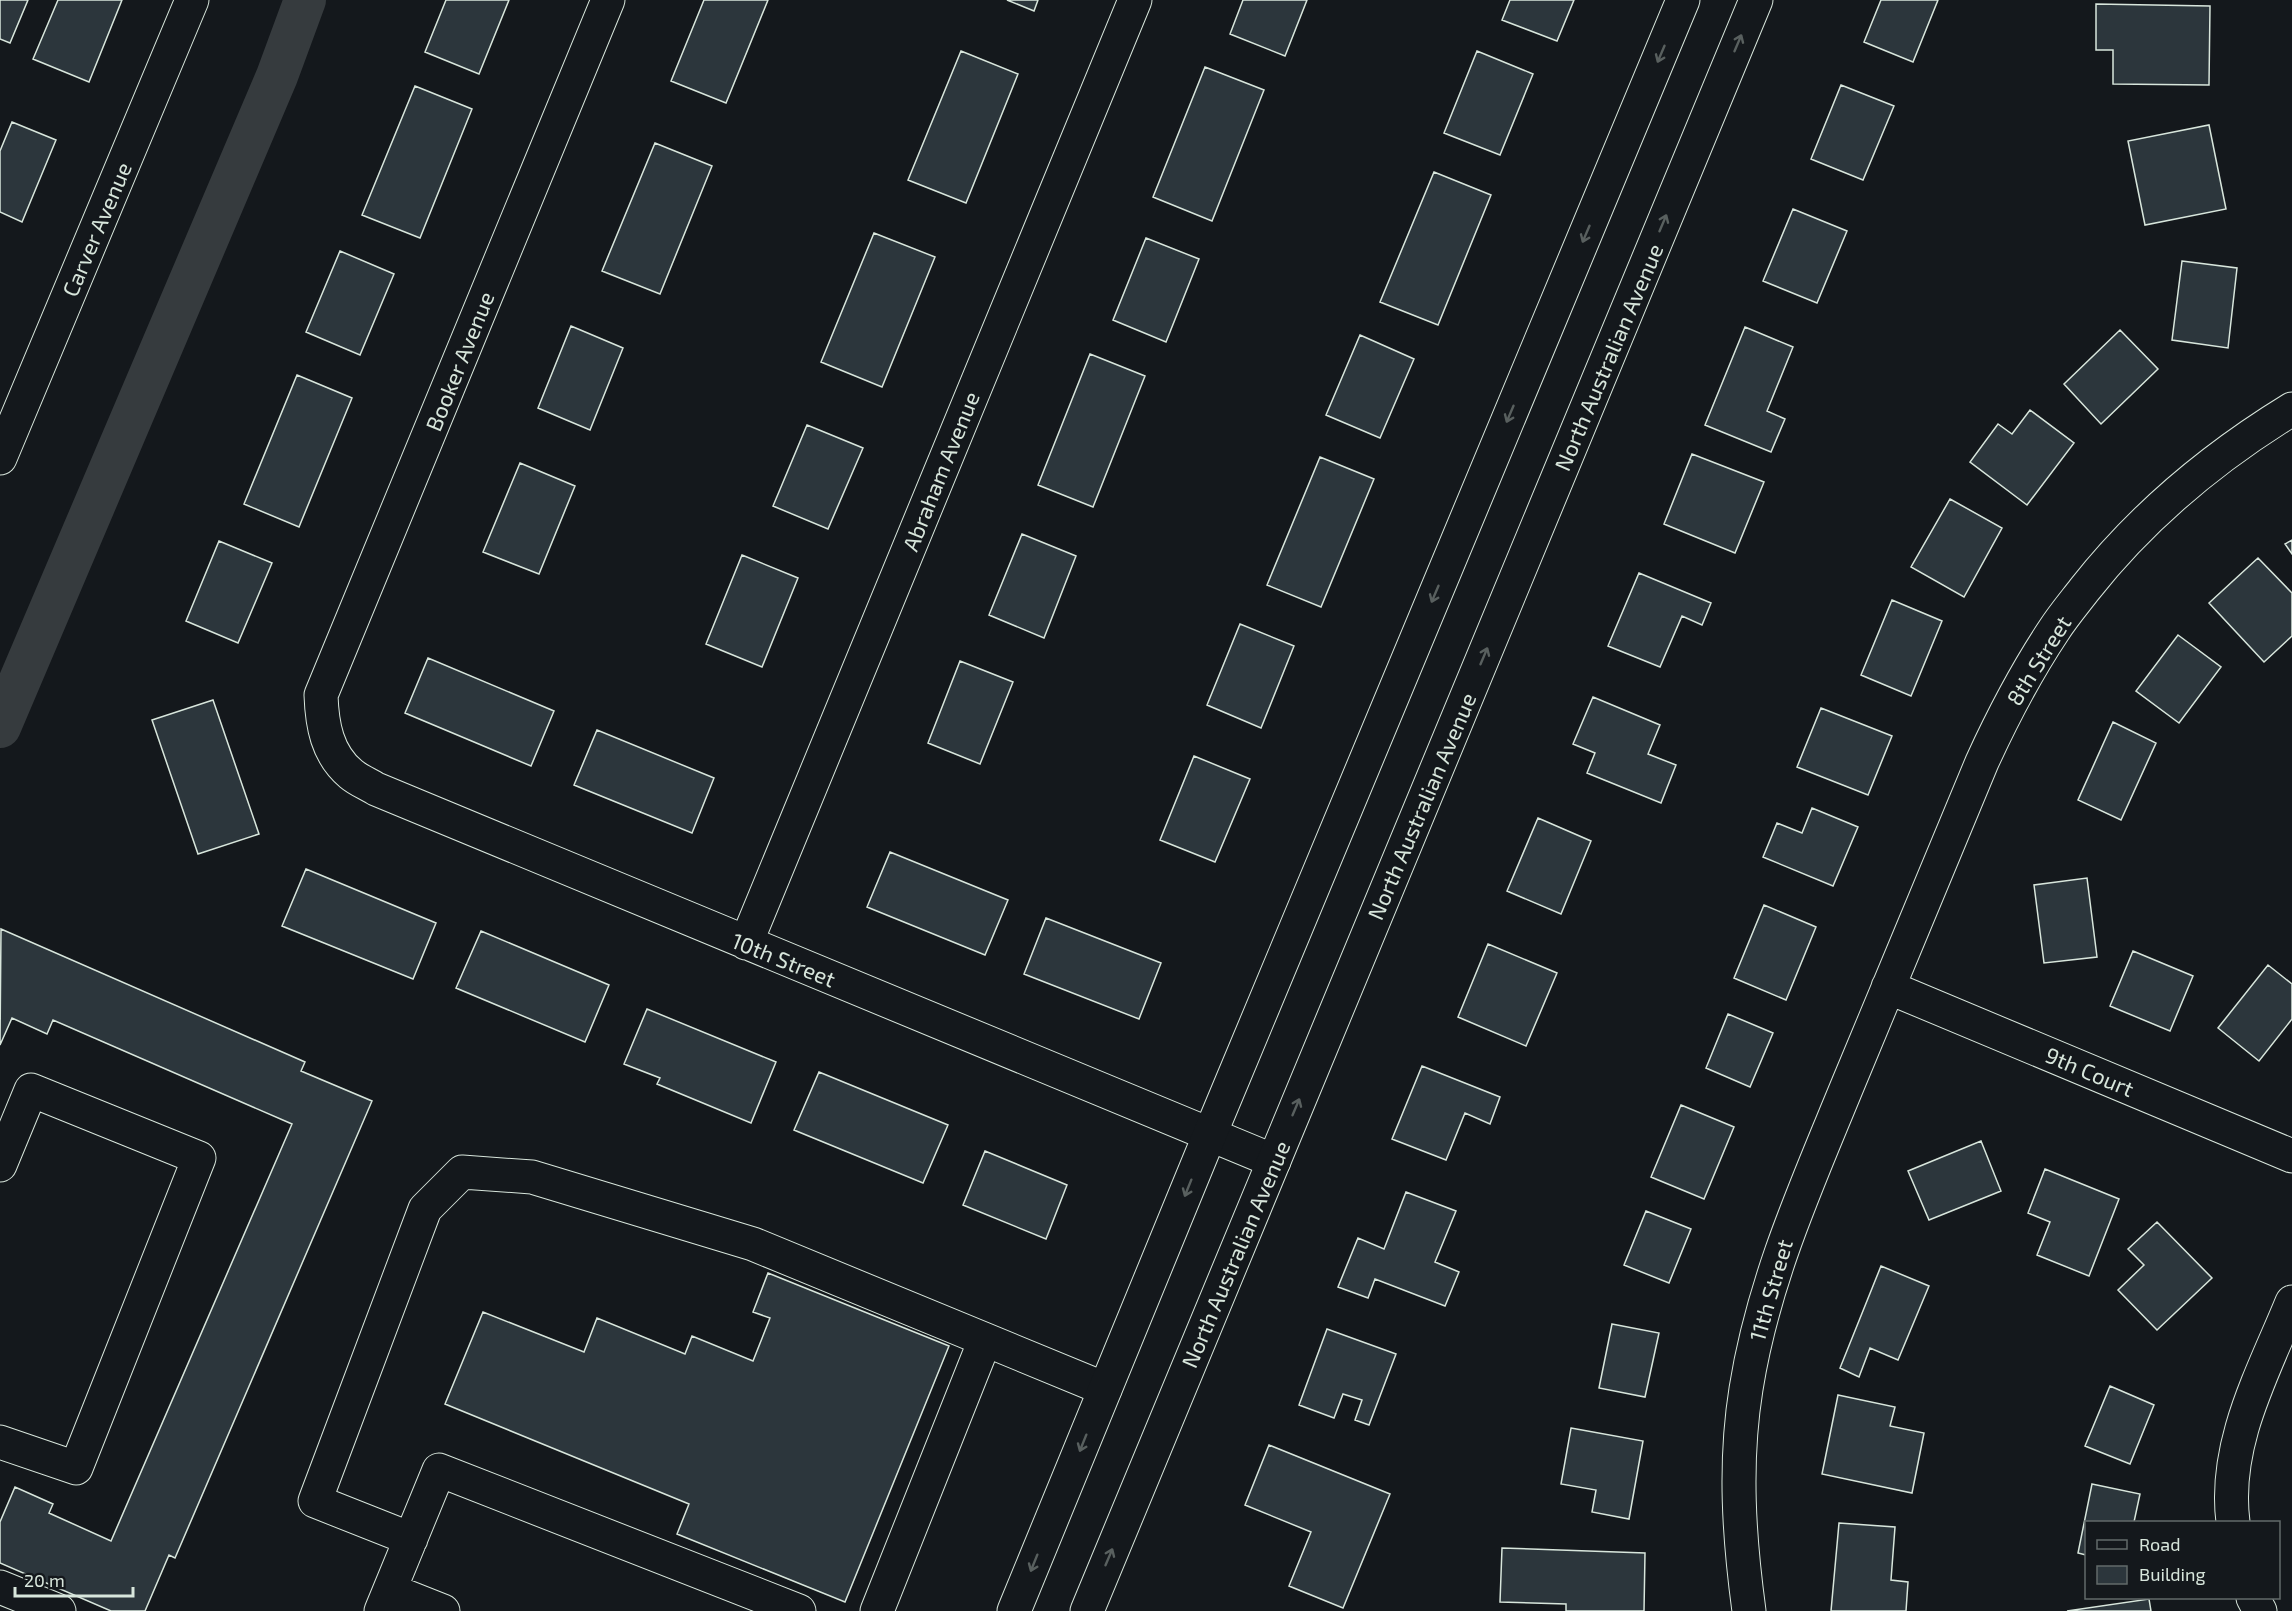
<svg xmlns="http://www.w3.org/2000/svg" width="2292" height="1611" font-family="'Exo 2',sans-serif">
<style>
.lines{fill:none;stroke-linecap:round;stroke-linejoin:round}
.canal{stroke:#363b3e;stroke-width:42}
.building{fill:#2c363c;stroke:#d8e6dc;stroke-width:1.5}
.minor-casing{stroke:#d8e6dc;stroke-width:35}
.major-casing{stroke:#d8e6dc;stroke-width:35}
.minor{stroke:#14181c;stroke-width:33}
.major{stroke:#14181c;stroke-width:33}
.oneway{stroke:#59605f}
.labels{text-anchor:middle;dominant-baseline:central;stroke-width:4.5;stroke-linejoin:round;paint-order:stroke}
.street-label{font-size:22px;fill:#d8e6dc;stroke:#14181c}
</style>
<rect width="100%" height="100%" fill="#14181c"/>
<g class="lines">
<path class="canal" d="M0,727L277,76L305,0"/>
</g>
<path class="building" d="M0,0H28L10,43L0,39Z
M58,0H122L89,82L33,59Z
M446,0H509L479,74L425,52Z
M704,0H768L726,103L671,81Z
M1007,0H1038L1034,11Z
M1243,0H1307L1285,56L1230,34Z
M1510,0H1574L1557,41L1502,20Z
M1881,0H1938L1913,62L1864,42Z
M2096,4L2210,6L2209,85L2113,84V50H2096Z
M961,51L1018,74L966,203L908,180Z
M1477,51L1533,74L1500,155L1444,133Z
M1205,67L1264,90L1212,221L1153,197Z
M1841,85L1894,106L1863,180L1811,159Z
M415,86L472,109L420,238L362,215Z
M12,122L56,140L22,222L0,212V151Z
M2209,125L2226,209L2145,225L2128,141Z
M655,143L712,166L660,294L602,271Z
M1434,172L1491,195L1438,325L1380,302Z
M1793,209L1847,231L1817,303L1763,281Z
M874,233L935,257L882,387L821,362Z
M1146,238L1199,259L1166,342L1113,320Z
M340,251L394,274L360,355L306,332Z
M2182,261L2237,268L2228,348L2172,340Z
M571,326L623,348L590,430L538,408Z
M1745,327L1793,347L1767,411L1785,419L1771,452L1705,425Z
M2120,330L2158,369L2101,424L2064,384Z
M1360,335L1414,359L1380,438L1326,415Z
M1090,354L1145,376L1093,507L1038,485Z
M297,375L352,398L299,527L244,504Z
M2030,410L2074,443L2027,505L1970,462L1998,424L2012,434Z
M807,425L863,448L828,529L773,506Z
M1692,454L1764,482L1735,553L1664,524Z
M1320,457L1374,479L1321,607L1267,585Z
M520,463L575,486L539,574L483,552Z
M1950,499L2002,528L1964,597L1911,567Z
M1022,534L1076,556L1044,638L989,615Z
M2292,540V554L2285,544Z
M219,541L272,563L238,643L186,621Z
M742,555L798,578L762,667L706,644Z
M2258,558L2292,593V636L2264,662L2209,603Z
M1639,573L1711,603L1702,625L1682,616L1660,667L1608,646Z
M1892,600L1942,621L1911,696L1861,675Z
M1240,624L1294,646L1261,728L1207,705Z
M2178,635L2221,667L2179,723L2136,691Z
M428,658L554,711L531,766L405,713Z
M960,661L1013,682L980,764L928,743Z
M1593,697L1660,725L1648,754L1676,765L1661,803L1587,773L1595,753L1573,744Z
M213,700L259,834L198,854L152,720Z
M1821,708L1892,736L1868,795L1797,767Z
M2113,722L2156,743L2121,820L2078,800Z
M597,730L714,778L692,833L574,785Z
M1194,756L1250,779L1215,862L1160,840Z
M1812,808L1858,827L1833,886L1763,857L1777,823L1802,833Z
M1538,818L1591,841L1561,914L1507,891Z
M890,852L1008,900L985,955L867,907Z
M306,869L436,923L413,979L282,926Z
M2087,878L2097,957L2044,963L2034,885Z
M1764,905L1816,927L1786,1000L1734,978Z
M1046,918L1161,963L1139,1019L1024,974Z
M1,929L305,1062L301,1071L372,1101L175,1558L169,1555L145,1611H111L0,1563V1522L15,1487L53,1504L49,1513L111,1541L292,1124L53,1020L47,1034L12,1018L0,1045Z
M481,931L609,985L585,1042L456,988Z
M1488,944L1557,973L1526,1046L1458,1017Z
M2133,951L2193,976L2170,1031L2110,1006Z
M2268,965L2292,984V1019L2259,1061L2218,1028Z
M647,1009L776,1062L751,1123L657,1084L660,1078L624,1064Z
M1728,1014L1773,1033L1750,1087L1706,1068Z
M1422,1066L1500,1097L1490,1124L1465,1113L1446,1160L1392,1139Z
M819,1072L948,1125L923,1183L794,1130Z
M1681,1105L1734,1127L1704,1199L1651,1177Z
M1981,1141L2001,1191L1929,1220L1908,1171Z
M985,1151L1067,1185L1046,1239L963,1205Z
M2045,1169L2119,1199L2089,1276L2037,1255L2050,1222L2028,1213Z
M1406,1192L1456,1211L1435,1262L1459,1272L1445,1306L1375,1279L1368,1298L1338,1287L1358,1238L1384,1249Z
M1646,1211L1691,1229L1669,1283L1624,1265Z
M2157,1222L2212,1278L2157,1330L2118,1290L2144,1265L2128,1249Z
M1881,1266L1929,1286L1898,1360L1870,1348L1859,1377L1840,1368Z
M768,1273L949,1346L845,1602L677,1534L689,1504L445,1404L483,1312L584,1352L597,1318L685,1354L692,1336L753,1361L770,1318L753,1312Z
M1612,1324L1659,1333L1645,1397L1599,1388Z
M1327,1329L1396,1354L1369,1425L1355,1420L1362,1400L1343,1394L1334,1418L1299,1405Z
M2110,1386L2154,1405L2130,1464L2085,1446Z
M1838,1395L1895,1407L1890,1426L1924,1433L1912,1493L1822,1474Z
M1571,1428L1643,1441L1629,1519L1592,1512L1596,1490L1561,1484Z
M1269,1445L1390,1494L1343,1608L1289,1586L1311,1532L1245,1505Z
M2092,1484L2140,1494L2134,1522H2086V1555L2078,1553Z
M1839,1523L1895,1527L1891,1580L1908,1582L1906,1611H1831Z
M1502,1548L1645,1553L1644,1611H1566V1604L1500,1602Z
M2149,1599L2151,1611H2067Z"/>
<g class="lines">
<g class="minor-casing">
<path id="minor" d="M608,0L321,695C322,725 327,754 351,774C358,780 368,784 376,789L1274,1161
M0,458L192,0
M746,943L1135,0
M1888,987L2292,1156
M0,1165L31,1090L199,1158L76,1468L0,1442
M2233,1522C2223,1444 2263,1373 2292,1302
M411,1539L315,1501L425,1209L462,1172L532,1177L753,1244L1105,1389
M0,1587L59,1611
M390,1590L443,1611
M2253,1598L2260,1611
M381,1611L439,1470L799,1611
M877,1611L985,1340
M1749,1611C1739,1537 1734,1464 1746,1389C1763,1282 1805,1189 1846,1089C1891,980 1937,871 1982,762C2003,716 2026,672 2054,630C2063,616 2074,603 2084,590C2142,516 2212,458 2292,409"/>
</g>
<g class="major-casing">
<path id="major" d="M1014,1611L1210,1134L1683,0
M1087,1611L1756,0"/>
</g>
<use href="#minor" class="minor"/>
<use href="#major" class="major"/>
</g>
<defs><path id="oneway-shaft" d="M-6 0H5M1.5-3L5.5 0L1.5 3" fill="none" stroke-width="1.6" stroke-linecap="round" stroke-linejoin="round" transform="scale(1.5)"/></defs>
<g class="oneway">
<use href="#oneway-shaft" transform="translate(1738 43) rotate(-67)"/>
<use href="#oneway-shaft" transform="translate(1661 54) rotate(113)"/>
<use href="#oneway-shaft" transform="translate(1663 223) rotate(-67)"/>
<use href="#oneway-shaft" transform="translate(1586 234) rotate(113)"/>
<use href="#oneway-shaft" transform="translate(1510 414) rotate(113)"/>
<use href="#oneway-shaft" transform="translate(1435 594) rotate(113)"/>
<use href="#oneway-shaft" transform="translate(1484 656) rotate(-67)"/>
<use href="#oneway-shaft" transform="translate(1296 1107) rotate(-67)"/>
<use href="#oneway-shaft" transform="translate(1188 1188) rotate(112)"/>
<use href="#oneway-shaft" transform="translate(1083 1443) rotate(112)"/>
<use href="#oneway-shaft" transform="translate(1109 1557) rotate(-67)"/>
<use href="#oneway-shaft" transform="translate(1034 1563) rotate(112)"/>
</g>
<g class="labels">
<g class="street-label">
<text transform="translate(96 229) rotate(-67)">Carver Avenue</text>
<text transform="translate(1608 357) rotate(-67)">North Australian Avenue</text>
<text transform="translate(459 361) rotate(-68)">Booker Avenue</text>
<text transform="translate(940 471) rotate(-68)">Abraham Avenue</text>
<text transform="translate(2038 660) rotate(-58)">8th Street</text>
<text transform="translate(1421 806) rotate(-67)">North Australian Avenue</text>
<text transform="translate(784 959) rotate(22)">10th Street</text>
<text transform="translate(2090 1071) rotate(23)">9th Court</text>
<text transform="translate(1235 1254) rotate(-67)">North Australian Avenue</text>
<text transform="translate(1770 1290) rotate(-74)">11th Street</text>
</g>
</g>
<rect x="2085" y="1521" width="195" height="78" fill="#14181c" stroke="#626a69" stroke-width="1.5"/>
<rect x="2097" y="1540" width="30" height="9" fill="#14181c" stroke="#626a69" stroke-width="1.5"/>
<text x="2139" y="1551" font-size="18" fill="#d8e6dc">Road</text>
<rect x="2097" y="1566" width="30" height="18" fill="#2c363c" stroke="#626a69" stroke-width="1.5"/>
<text x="2139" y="1581" font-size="18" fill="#d8e6dc">Building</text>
<path d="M15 1587v9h118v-9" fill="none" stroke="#d8e6dc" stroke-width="3"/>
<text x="24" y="1587" font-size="18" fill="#d8e6dc" stroke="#14181c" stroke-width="4.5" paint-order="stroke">20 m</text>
</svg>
